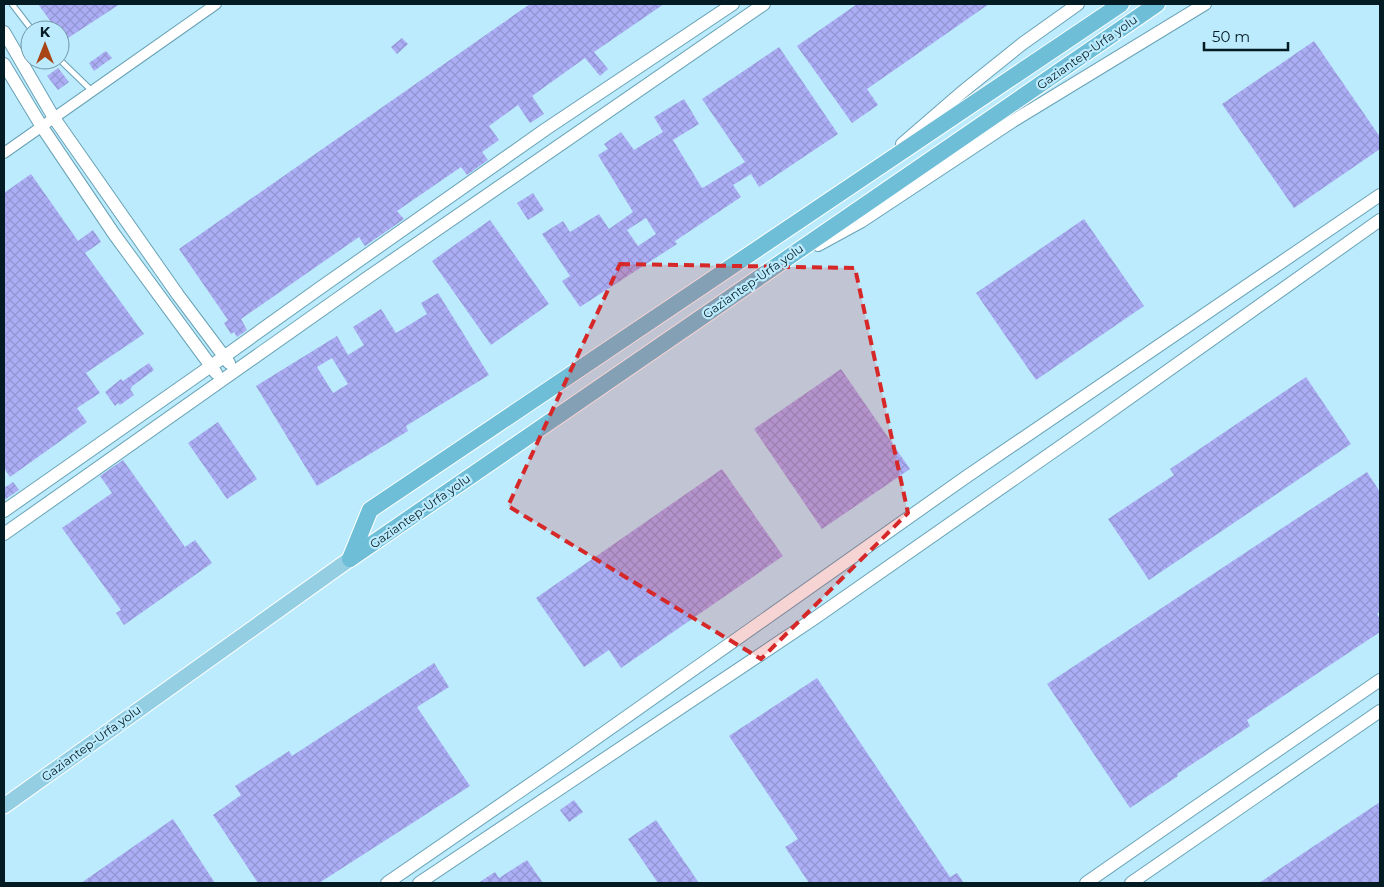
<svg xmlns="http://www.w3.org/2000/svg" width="1384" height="887" font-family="Montserrat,sans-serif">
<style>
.building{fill:url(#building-cross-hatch);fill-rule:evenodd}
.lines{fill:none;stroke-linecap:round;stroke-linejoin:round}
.service-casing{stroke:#68a2b6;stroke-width:7}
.minor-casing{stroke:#68a2b6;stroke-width:12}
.tertiary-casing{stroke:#68a2b6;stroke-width:14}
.primary-casing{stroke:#fff;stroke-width:17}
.trunk-casing{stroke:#fff;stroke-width:18}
.service{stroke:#fff;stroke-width:5}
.minor{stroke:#fff;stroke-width:10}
.tertiary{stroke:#fff;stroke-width:12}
.primary{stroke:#93cee2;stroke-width:15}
.trunk{stroke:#6fbed8;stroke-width:16}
.marked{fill:#d62828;fill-opacity:0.2;stroke:#d62828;stroke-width:4;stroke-dasharray:10 6;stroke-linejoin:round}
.labels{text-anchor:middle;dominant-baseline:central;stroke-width:4.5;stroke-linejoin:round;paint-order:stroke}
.street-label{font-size:12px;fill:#031b23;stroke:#bcebfd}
</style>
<defs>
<pattern id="building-cross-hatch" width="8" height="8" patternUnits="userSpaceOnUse" patternTransform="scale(1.25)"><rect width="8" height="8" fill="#abaef5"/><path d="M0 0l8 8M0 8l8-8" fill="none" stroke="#9295d2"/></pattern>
</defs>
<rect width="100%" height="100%" fill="#bcebfd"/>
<path class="building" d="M38,4H120L65,40L60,34V30H57Z
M530,4H664L594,52L608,69L600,76L585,58L532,96L544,114L530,123L518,105L489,126L499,140L482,152L488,160L467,175L461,167L397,211L404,219L365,246L359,237L241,319L247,330L237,337L234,332L231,334L224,323L228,320L179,249Z
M857,4H989L867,89L878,105L852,123L797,46Z
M402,38L408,44L397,54L391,47Z
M1314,41L1380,137V149L1294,208L1222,104Z
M779,47L838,134L759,187L751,174L733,185L741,197L675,241L677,244L580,307L562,281L570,276L542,234L563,221L570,232L599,214L609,229L633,212L598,155L608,149L604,144L621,132L634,150L663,132L654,117L684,99L699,124L673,140L702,188L706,186L745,162L702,99ZM646,218L656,234L638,246L627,230Z
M106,51L112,58L94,71L89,63Z
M58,68L69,82L58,90L47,76Z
M31,174L78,241L93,230L101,242L85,253L144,334L86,373L100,393L77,408L87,422L10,477L4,468V193Z
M533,193L544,210L528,220L517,203Z
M1084,219L1144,306L1036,380L976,293Z
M490,220L549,304L491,345L432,261Z
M438,293L489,375L406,426L408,431L317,486L256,386L337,336L348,355L364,345L353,327L381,309L396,333L427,314L421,303ZM332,358L348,384L333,393L317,367Z
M149,363L154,370L131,387L132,388L130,389L134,395L120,405L118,403L115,406L105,392L121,379L123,381Z
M841,369L910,469L822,529L754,429Z
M1306,377L1351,444L1149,580L1108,519L1174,475L1170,469Z
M218,422L257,479L227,499L188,443Z
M123,460L185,547L195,540L212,563L124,625L116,613L121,610L62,528L112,493L100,476Z
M722,469L783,556L621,668L609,650L584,667L536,598Z
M1367,472L1380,492V611L1377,614L1380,619V632L1247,720L1250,726L1177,774L1178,776L1130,808L1047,684Z
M13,482L19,490L4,500V488Z
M434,663L449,687L417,707L470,786L319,883H258L213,815L241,795L235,786L289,751L292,756Z
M817,678L950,877L957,873L964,883H809L785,847L798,839L729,736Z
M574,800L583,812L569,822L560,810Z
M1380,802V883H1259L1311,848Z
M173,819L215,883H81Z
M656,820L699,883H658L628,839Z
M527,860L543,883H478L495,872L499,878Z"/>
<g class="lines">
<g class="service-casing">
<path id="service" d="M12,4L32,30
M60,60L92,91"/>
</g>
<g class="minor-casing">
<path id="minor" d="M4,153L216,4"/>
</g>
<g class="tertiary-casing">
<path id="tertiary" d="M4,32L54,118L178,295L229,363
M4,64L42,127L114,234L216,373
M902,144L961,93L1022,44L1078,4
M818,245L862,221L1013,121L1205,4
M4,511L211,366L320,288L546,129L733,4
M4,534L367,278L764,4
M387,883L564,761L966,477L1380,195
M419,883L815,618L1097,421L1380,220
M1086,883L1191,810L1380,680
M1131,883L1380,711"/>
</g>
<g class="primary-casing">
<path id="primary" d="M4,806L350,559"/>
</g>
<g class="trunk-casing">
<path id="trunk" d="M350,559L1157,4
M350,559L370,510L1121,4"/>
</g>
<use href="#service" class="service"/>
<use href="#minor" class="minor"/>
<use href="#tertiary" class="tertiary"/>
<use href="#primary" class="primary"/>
<use href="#trunk" class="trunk"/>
</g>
<path class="marked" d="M620,264L855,268L908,513L761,659L508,506Z"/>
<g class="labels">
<g class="street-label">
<text transform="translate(1087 52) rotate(-35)">Gaziantep-Urfa yolu</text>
<text transform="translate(753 281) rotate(-35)">Gaziantep-Urfa yolu</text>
<text transform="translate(420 511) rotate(-35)">Gaziantep-Urfa yolu</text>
<text transform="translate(91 743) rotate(-36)">Gaziantep-Urfa yolu</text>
</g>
</g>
<rect width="1384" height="887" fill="none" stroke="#031b23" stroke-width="10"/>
<g transform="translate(45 45)"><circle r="24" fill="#bcebfd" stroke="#7298a6"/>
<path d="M0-4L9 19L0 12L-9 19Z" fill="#a94515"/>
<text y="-8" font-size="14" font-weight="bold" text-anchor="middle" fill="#031b23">K</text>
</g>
<path d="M1204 42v8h84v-8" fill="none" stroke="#031b23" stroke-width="2.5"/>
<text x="1212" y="42" font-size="15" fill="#031b23" stroke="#bcebfd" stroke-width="4" paint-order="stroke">50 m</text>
</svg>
